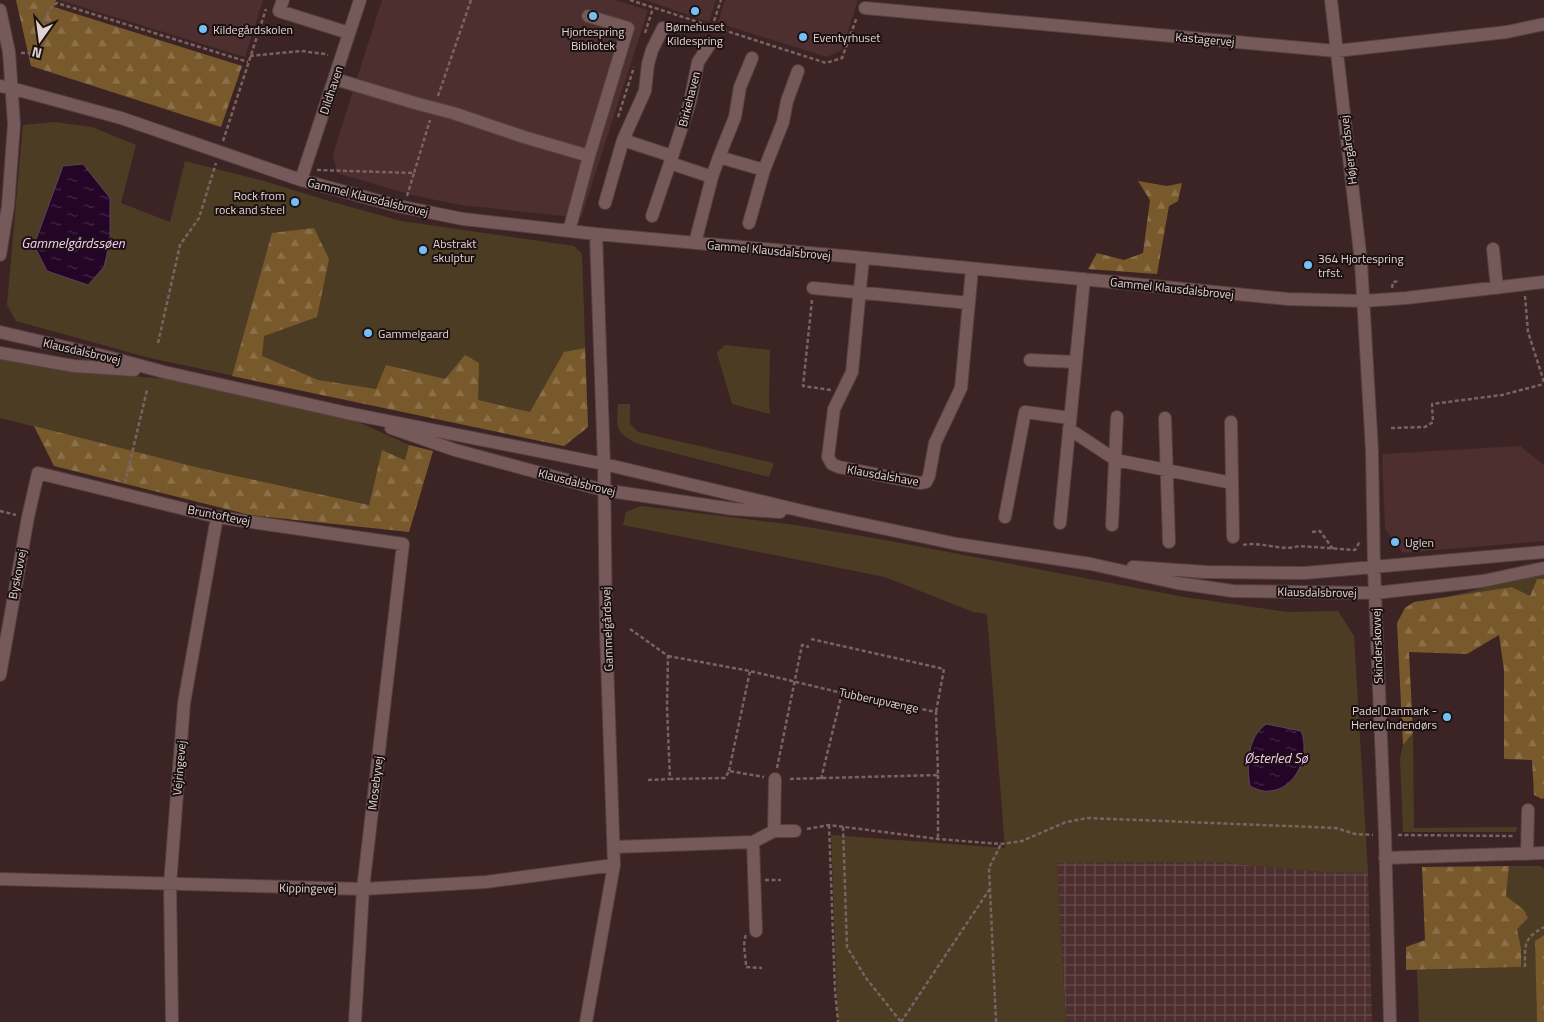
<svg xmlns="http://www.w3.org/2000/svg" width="1544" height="1022" font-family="'Titillium Web',sans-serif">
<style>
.built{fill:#4d2f2f}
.industrial{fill:url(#industrial-grid)}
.green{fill:#4d3c24}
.forest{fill:url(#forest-firs)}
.water{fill:url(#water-ripples);stroke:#5d425a}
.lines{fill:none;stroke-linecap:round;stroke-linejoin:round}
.minor-casing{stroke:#554040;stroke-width:14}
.path{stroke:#796363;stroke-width:2.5;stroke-dasharray:4 2.5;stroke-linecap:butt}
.minor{stroke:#765a59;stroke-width:12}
.poi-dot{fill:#74c0f6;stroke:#1c1111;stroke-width:2}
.labels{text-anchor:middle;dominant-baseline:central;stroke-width:4;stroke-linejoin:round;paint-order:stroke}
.poi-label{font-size:12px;fill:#e3d2d2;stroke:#1c1111;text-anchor:start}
.street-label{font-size:12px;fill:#e3d2d2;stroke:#1c1111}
.water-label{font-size:14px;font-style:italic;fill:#f6c8f9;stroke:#1c1111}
</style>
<defs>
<pattern id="industrial-grid" width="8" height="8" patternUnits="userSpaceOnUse" patternTransform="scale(1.25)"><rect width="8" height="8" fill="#4d2f2f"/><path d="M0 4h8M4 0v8" fill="none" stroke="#664c4c"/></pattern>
<pattern id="forest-firs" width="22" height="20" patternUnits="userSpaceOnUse" patternTransform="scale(1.25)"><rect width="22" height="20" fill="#78592c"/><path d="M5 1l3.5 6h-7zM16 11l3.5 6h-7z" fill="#8b704a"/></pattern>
<pattern id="water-ripples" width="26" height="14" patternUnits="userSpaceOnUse" patternTransform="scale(1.25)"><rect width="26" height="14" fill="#240527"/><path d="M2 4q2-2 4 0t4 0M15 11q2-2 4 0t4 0" fill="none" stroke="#442945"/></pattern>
</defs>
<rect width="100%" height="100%" fill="#3d2424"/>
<path class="built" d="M59,0H263L245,57Z
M382,0H615L648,10L581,218L460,205L412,195L337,173L333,154Z
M645,0H716L709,22Z
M725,0H858L842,50L827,57L718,23Z
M1520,446L1544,465V541L1403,553L1385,529L1382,454Z"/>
<path class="industrial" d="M1217,862L1320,872L1368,873L1372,1022H1066L1057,863Z"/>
<path class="green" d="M54,122L92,127L136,145L121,203L170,222L185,161L264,181L329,201L401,221L574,246L582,254L588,427L564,446L150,358L16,321L7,305L23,125Z
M725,345L770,350L769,399L770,414L732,404L717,353Z
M0,359L71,371L168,379L354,420L409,445L406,460L382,450L369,505L200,468L0,418Z
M618,404H630V424L638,432L774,463L769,477L638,444C614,432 617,428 618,404Z
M641,506L795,525L885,540L1184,597L1288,612L1338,611L1354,636L1368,873L1320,872L1217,862L1057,863L1066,1022H838L831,835L1005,848L987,614L973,612L885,577L623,525L626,512Z
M1544,573V579H1537L1530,596L1512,587L1447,597Z
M1413,733L1414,828L1517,827L1516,832H1403L1400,759L1403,745Z
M1509,866H1541L1544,869V935L1535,941L1537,1022H1419L1417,970L1520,967L1521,948L1517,929L1524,910L1506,896Z"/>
<path class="forest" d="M16,0H56L54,7L242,66L221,127L31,66Z
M1138,181L1167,186L1182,183L1178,201L1169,206L1157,274L1088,269L1097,253L1124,260L1143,253L1150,200Z
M314,228L329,259L317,317L264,336L262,356L318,380L376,389L386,365L445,379L465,355L479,363L478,400L530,412L564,352L585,348L588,427L564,446L232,376L272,233Z
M34,426L200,468L369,505L382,450L405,460L409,445L433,451L409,532L250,515L54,466Z
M1537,579H1544V798L1542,799L1534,795L1532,760L1504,759V670L1499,635L1467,654L1409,652L1413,733L1403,745L1397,623L1405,608L1414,602L1512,587L1530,596Z
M1509,866L1506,896L1524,910L1528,918L1517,929L1521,948V967L1406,970V947L1425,940L1422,867Z
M1544,935V1022H1537L1535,941Z"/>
<path class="water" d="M83,164L110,198V241L104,267L88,285L47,271L34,245L63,166Z
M1266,724L1301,731C1311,754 1296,790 1269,791C1263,792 1256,789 1250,786C1247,769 1247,749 1257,733C1259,730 1263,727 1266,724Z"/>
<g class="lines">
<g class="minor-casing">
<path id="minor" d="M283,0L279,11L349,33
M1331,0L1361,262L1372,451L1374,568L1385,835L1390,1022
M865,8L1336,51L1507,32L1544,24
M0,10L9,52L14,124L8,206L0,255
M588,16L628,28L589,156
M663,28L652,50L648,64L645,91L623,140L672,156
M710,44L698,62L690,102L670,163L712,177
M335,79L415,103L453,113L524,137L589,156L569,231
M0,86L11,88L121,118L301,180L398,206L463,219L596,234L855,257L1288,299L1364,301L1406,298L1544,282
M719,157L764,170L783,122L787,101L798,71
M301,180L360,0
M605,203L623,140
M652,216L670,163
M749,223L764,170
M695,243L712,177L719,157L735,117L740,87L752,58
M1493,249L1497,288
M863,258L852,372L834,409L828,457L832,464L839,467L920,483L926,482L929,476L935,443L961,388L972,269
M813,288L969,303
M0,332L108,357L164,372L347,413L604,464L815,514L957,544L1091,564L1177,583L1233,591L1375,593L1483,581L1544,568
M0,353L74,366L134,370
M1030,360L1076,362
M1165,418L1169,542
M1231,422L1233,537
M391,428L455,450L603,490L733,509L780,512
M1069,429L1116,460L1232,483
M1005,517L1025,412L1070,418
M1060,523L1084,279
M1112,525L1117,417
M1133,567L1207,572L1305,573L1544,552
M0,675L28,517L38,473L217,517L403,544L363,889L355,1022
M774,831L775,779
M753,842L756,931
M614,847L753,842L774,831H795
M1527,854L1528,810
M1385,858L1544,853
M0,879L363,889L486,882L614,865
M172,1022L170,885L184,703L217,517
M586,1022L614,865L606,631L604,464L596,234"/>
</g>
<path class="path" d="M630,0L826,63L842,58L857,17
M712,27L721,0
M645,33L653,8
M21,53H31C33,51 35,49 37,47C45,34 42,11 57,3L248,62
M250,56L301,51L325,54L328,55
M438,96L471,0
M618,117L634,67
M223,141L266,9
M317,170L414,173L430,120
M407,196L414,173
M1392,288L1393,282L1400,281
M1525,296L1528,332L1544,382
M812,300L803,386L831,390
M158,343L180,245L199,218L216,163
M1391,428L1425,427L1433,422L1432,404L1502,395L1544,384
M125,483L147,390
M0,511L16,515
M1312,532L1320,531L1333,549
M1243,545C1262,541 1281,552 1299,546L1355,550L1359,543H1362
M630,629L668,656L667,707L670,779L725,778L729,771L764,777
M811,639L944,669L936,712
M668,656L750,671L842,693L936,712L938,775L788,779
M777,768L802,645L809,647
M729,771L750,671
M938,775V838
M821,779L842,693
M648,780L670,779
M829,825L835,990L838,1022
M843,827L847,947L866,978L901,1022
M807,829L829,825L938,839L1001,844L1022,841L1066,822L1088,818L1336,828L1355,834L1373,835
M1398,835L1515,836
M765,880H781
M746,935C742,943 746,957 746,967L762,968
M1525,967C1525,944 1523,939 1544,927
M901,1022L989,890
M996,1022L989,868L1001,844"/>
<use href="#minor" class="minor"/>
</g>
<g class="poi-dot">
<circle cx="695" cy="11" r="5"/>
<circle cx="593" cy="16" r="5"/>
<circle cx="203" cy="29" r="5"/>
<circle cx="803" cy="37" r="5"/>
<circle cx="295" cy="202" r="5"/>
<circle cx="423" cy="250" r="5"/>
<circle cx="1308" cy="265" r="5"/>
<circle cx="368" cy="333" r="5"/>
<circle cx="1395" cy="542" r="5"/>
<circle cx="1447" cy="717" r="5"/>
</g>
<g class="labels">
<g class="poi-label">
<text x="695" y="26" text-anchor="middle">Børnehuset<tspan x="695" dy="14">Kildespring</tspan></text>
<text x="213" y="29">Kildegårdskolen</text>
<text x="593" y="31" text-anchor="middle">Hjortespring<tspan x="593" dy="14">Bibliotek</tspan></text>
<text x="813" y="37">Eventyrhuset</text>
<text x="285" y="195" text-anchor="end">Rock from<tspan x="285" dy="14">rock and steel</tspan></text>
<text x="433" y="243">Abstrakt<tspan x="433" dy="14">skulptur</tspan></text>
<text x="1318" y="258">364 Hjortespring<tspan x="1318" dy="14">trfst.</tspan></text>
<text x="378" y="333">Gammelgaard</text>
<text x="1405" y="542">Uglen</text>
<text x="1437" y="710" text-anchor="end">Padel Danmark -<tspan x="1437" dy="14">Herlev Indendørs</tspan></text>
</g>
<g class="street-label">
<text transform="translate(1205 39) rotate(5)">Kastagervej</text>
<text transform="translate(331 90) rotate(-72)">Dildhaven</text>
<text transform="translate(689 99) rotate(-76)">Birkehaven</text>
<text transform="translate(1348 150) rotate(-97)">Højergårdsvej</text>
<text transform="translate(368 197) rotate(14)">Gammel Klausdalsbrovej</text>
<text transform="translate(769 250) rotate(5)">Gammel Klausdalsbrovej</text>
<text transform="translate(1172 288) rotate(6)">Gammel Klausdalsbrovej</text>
<text transform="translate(82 351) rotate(13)">Klausdalsbrovej</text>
<text transform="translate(883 475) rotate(10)">Klausdalshave</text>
<text transform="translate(577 482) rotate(14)">Klausdalsbrovej</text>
<text transform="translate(219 515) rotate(11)">Bruntoftevej</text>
<text transform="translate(17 574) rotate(-79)">Byskovvej</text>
<text transform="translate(1317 592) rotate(1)">Klausdalsbrovej</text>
<text transform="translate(607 629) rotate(-92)">Gammelgårdsvej</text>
<text transform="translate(1377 646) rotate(-92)">Skinderskovvej</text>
<text transform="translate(879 700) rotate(12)">Tubberupvænge</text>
<text transform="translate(179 768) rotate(-85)">Vejringevej</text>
<text transform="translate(375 783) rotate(-83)">Mosebyvej</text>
<text transform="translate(308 888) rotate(1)">Kippingevej</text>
</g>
<g class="water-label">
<text x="73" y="242">Gammelgårdssøen</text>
<text x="1276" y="757">Østerled Sø</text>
</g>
</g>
<g transform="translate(40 40) rotate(194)" stroke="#1c1111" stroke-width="4" paint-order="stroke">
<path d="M0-4L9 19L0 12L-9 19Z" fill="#e3d2d2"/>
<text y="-8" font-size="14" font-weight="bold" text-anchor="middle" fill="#e3d2d2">N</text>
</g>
</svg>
